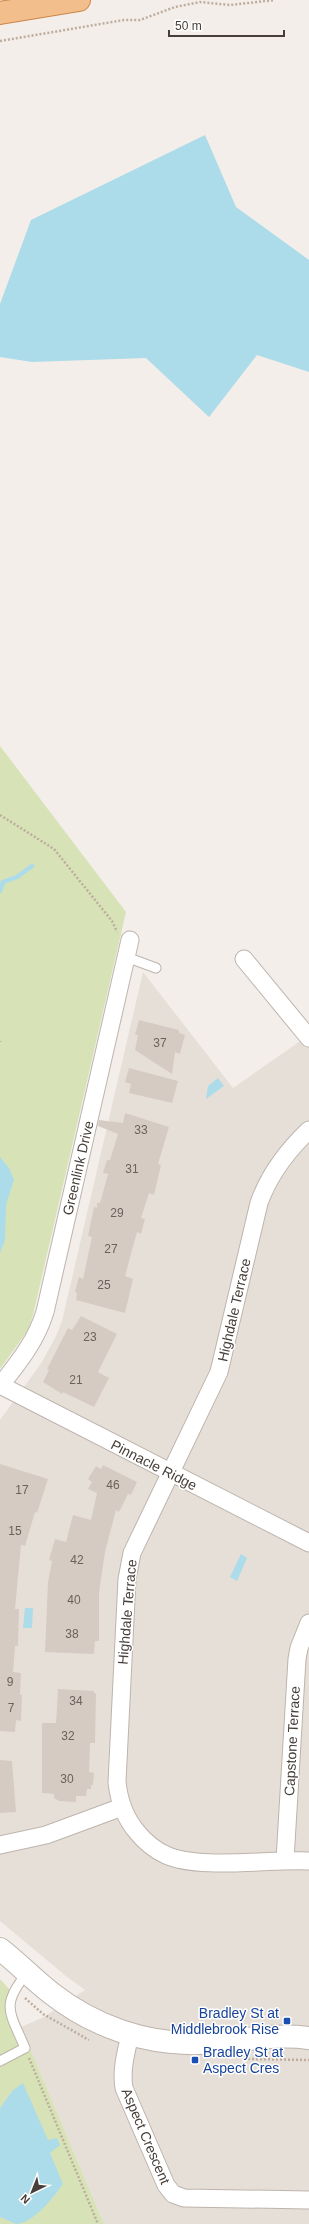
<svg xmlns="http://www.w3.org/2000/svg" width="309" height="2224" font-family="Arial,sans-serif">
<style>
.residential{fill:#e6dfd8}
.green{fill:#d7e3b6}
.water{fill:#acdbe9}
.lines{fill:none;stroke-linecap:round;stroke-linejoin:round}
.stream{stroke:#acdbe9;stroke-width:4.5}
.building{fill:#d6cbc3}
.service-casing{stroke:#bdb4ad;stroke-width:11}
.minor-casing{stroke:#bdb4ad;stroke-width:19}
.tertiary-casing{stroke:#bdb4ad;stroke-width:24}
.trunk-casing{stroke:#cd8449;stroke-width:24}
.path{stroke:#bead9f;stroke-width:2.5;stroke-dasharray:2 2;stroke-linecap:butt}
.service{stroke:#fff;stroke-width:9}
.minor{stroke:#fff;stroke-width:17}
.tertiary{stroke:#fff;stroke-width:22}
.trunk{stroke:#f2bf8c;stroke-width:22}
.transit-dot{fill:#1a4fb4;stroke:#fff;stroke-width:1.5}
.labels{text-anchor:middle;dominant-baseline:central;stroke-width:3;stroke-linejoin:round;paint-order:stroke}
.number-label{font-size:12px;fill:#6a615b}
.street-label{font-size:14px;fill:#463e38;stroke:#fff}
.transit-label{font-size:14px;fill:#164399;stroke:#fff;text-anchor:end}
</style>
<rect width="100%" height="100%" fill="#f3eee9"/>
<path class="residential" d="M143,972L233,1088L309,1035V2224H104L21,2027L42,2018L85,1990L67,1977L0,1921V1420L42,1362L56,1336L62,1321Z"/>
<path class="green" d="M0,746L126,912L33,1315L28,1330L0,1369Z
M0,1979L17,1998L14,2002L13,2008L104,2224H0Z"/>
<path class="water" d="M205,135L236,207L309,260V372L257,355L209,417L146,358L32,362L0,357V304L31,220Z
M218,1078L224,1086L206,1099L208,1086Z
M0,1157L9,1168L14,1180L6,1205L5,1240L0,1253Z
M241,1554L247,1558L237,1581L230,1577Z
M25,1608H33L32,1628H23Z
M23,2083L48,2140L57,2138L60,2145L50,2153L63,2184C53,2198 34,2223 16,2224L0,2217V2108L13,2090Z"/>
<g class="lines">
<path class="stream" d="M0,891L3,882L17,877L32,866"/>
</g>
<path class="building" d="M139,1020L179,1030V1033L185,1035L180,1054L175,1052L172,1074L135,1050L138,1035H135Z
M129,1068L178,1081L172,1103L129,1093L131,1084L125,1082Z
M125,1113L169,1127L158,1164L161,1165L154,1195L149,1193L141,1218L145,1219L141,1234L137,1232L125,1276L133,1279L125,1313L76,1300L77,1293L75,1292L79,1277L83,1279L92,1237L88,1236L94,1207L97,1208V1203H100L108,1174L103,1173L107,1160H110L118,1134L98,1126L99,1120L123,1123Z
M81,1316L117,1334L98,1372L109,1378L94,1407L63,1392L62,1394L43,1382L49,1370L47,1369L68,1328L72,1330Z
M0,1464L48,1479L37,1513L35,1512L25,1546L21,1545L15,1609H19L18,1646H15L13,1672L21,1673L20,1695H22L21,1721L16,1720L15,1732L0,1731Z
M103,1465L137,1482L131,1495L128,1494L119,1512L116,1510L105,1552L99,1593V1641H95L94,1654L45,1652L48,1582L52,1561L49,1560L55,1539L66,1542L73,1515L91,1520L97,1493L88,1489L92,1482L88,1479L96,1466L101,1469Z
M58,1689L94,1691V1693L96,1694L95,1743H90L89,1772L94,1773L93,1785H91V1789H87L86,1796H76V1802L59,1801L54,1798V1794L42,1793V1723H56Z
M0,1760L12,1761L16,1812L0,1813Z"/>
<g class="lines">
<g class="service-casing">
<path id="service" d="M126,957L156,968
M0,2061L25,2048C10,2012 0,2006 27,1973"/>
</g>
<g class="minor-casing">
<path id="minor" d="M244,959L309,1038
M309,1130C288,1150 269,1175 259,1203L219,1372L132,1553L127,1579L117,1782C119,1801 125,1818 137,1832C145,1842 155,1850 166,1855C198,1870 270,1859 309,1861
M0,1385L309,1543
M0,1386C19,1362 36,1341 45,1312L130,940
M0,1845L46,1835L122,1807
M285,1860L297,1659L299,1648L309,1623
M130,2035C126,2052 121,2070 124,2088L166,2185L173,2194L184,2198L309,2200"/>
</g>
<g class="tertiary-casing">
<path id="tertiary" d="M0,1949C18,1963 33,1979 51,1993C93,2026 146,2045 200,2043C236,2042 273,2033 309,2038"/>
</g>
<g class="trunk-casing">
<path id="trunk" d="M0,13L79,0"/>
</g>
<path class="path" d="M0,41L124,20H140L175,7L200,2L230,5L275,0
M0,815L54,849L112,921L117,932
M0,1041V1042
M25,1998L43,2014L89,2040
M29,2058L98,2224
M248,2059L309,2060"/>
<use href="#service" class="service"/>
<use href="#minor" class="minor"/>
<use href="#tertiary" class="tertiary"/>
<use href="#trunk" class="trunk"/>
</g>
<g class="transit-dot">
<rect x="283" y="2017" width="8" height="8" rx="2"/>
<rect x="191" y="2056" width="8" height="8" rx="2"/>
</g>
<g class="labels">
<g class="number-label">
<text x="160" y="1043">37</text>
<text x="141" y="1130">33</text>
<text x="132" y="1169">31</text>
<text x="117" y="1213">29</text>
<text x="111" y="1249">27</text>
<text x="104" y="1285">25</text>
<text x="90" y="1337">23</text>
<text x="76" y="1380">21</text>
<text x="113" y="1485">46</text>
<text x="22" y="1490">17</text>
<text x="15" y="1531">15</text>
<text x="77" y="1560">42</text>
<text x="74" y="1600">40</text>
<text x="72" y="1634">38</text>
<text x="10" y="1682">9</text>
<text x="76" y="1701">34</text>
<text x="11" y="1708">7</text>
<text x="68" y="1736">32</text>
<text x="67" y="1779">30</text>
</g>
<g class="street-label">
<text transform="translate(78 1168) rotate(-77)">Greenlink Drive</text>
<text transform="translate(234 1310) rotate(-77)">Highdale Terrace</text>
<text transform="translate(154 1465) rotate(27)">Pinnacle Ridge</text>
<text transform="translate(127 1612) rotate(-85)">Highdale Terrace</text>
<text transform="translate(292 1741) rotate(-87)">Capstone Terrace</text>
<text transform="translate(146 2136) rotate(67)">Aspect Crescent</text>
</g>
<g class="transit-label">
<text x="279" y="2013">Bradley St at<tspan x="279" dy="16">Middlebrook Rise</tspan></text>
<text x="203" y="2052" text-anchor="start">Bradley St at<tspan x="203" dy="16">Aspect Cres</tspan></text>
</g>
</g>
<g transform="translate(32 2192) rotate(223)" stroke="#ffffff" stroke-width="3" paint-order="stroke">
<path d="M0-3L7 15L0 10L-7 15Z" fill="#463e38"/>
<text y="-6" font-size="11" font-weight="bold" text-anchor="middle" fill="#463e38">N</text>
</g>
<path d="M169 30v6h115v-6" fill="none" stroke="#463e38" stroke-width="2"/>
<text x="175" y="30" font-size="12" fill="#463e38" stroke="#ffffff" stroke-width="3" paint-order="stroke">50 m</text>
</svg>
